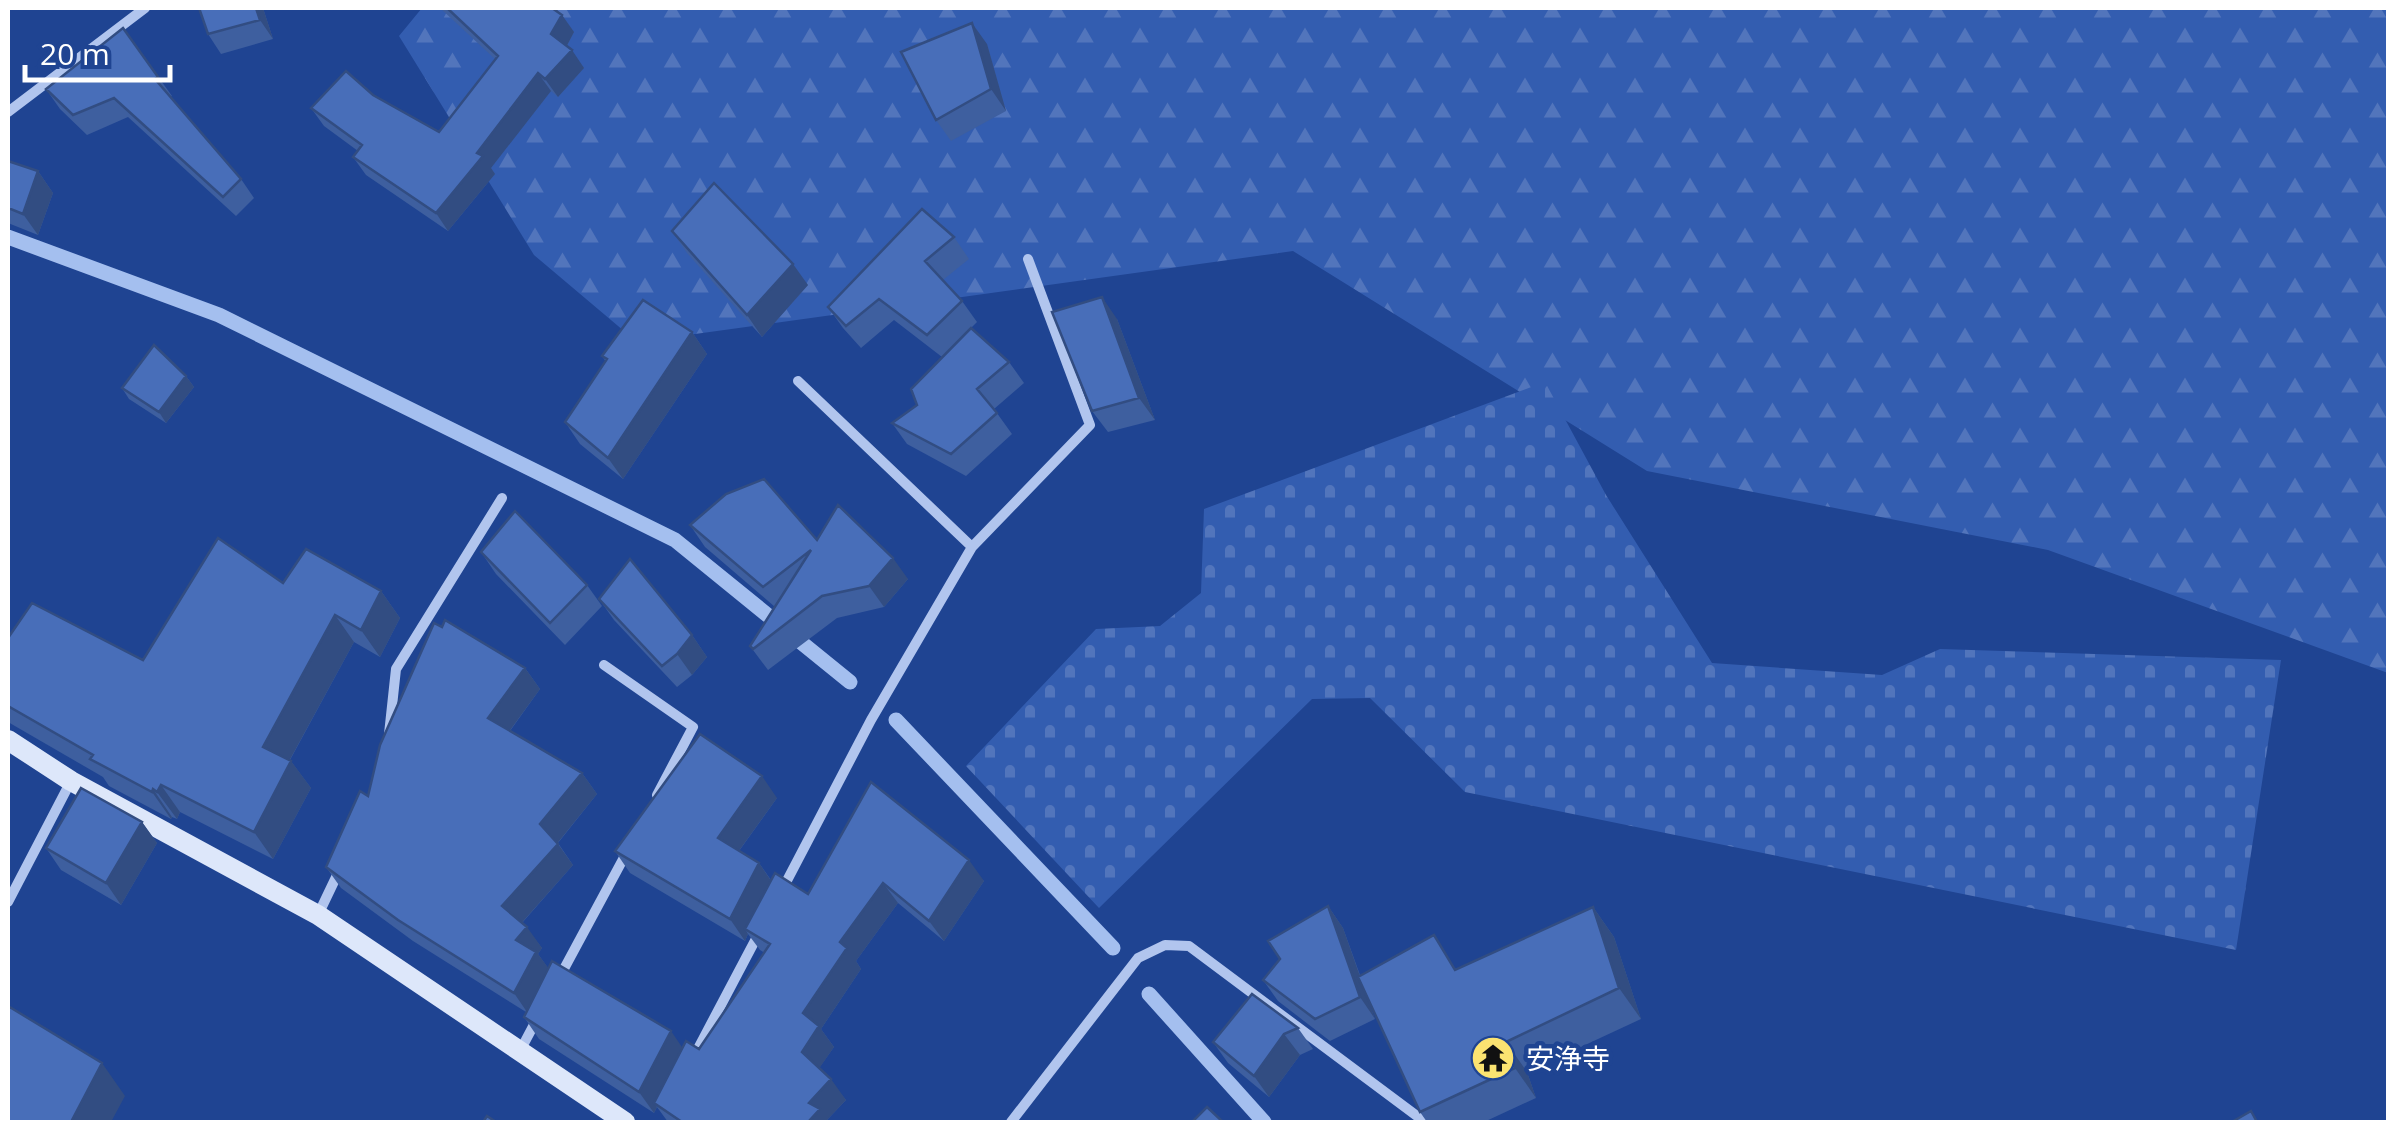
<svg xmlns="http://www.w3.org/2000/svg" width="2396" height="1130" font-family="'Open Sans','Noto Sans JP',sans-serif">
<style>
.forest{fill:url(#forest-firs)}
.cemetery{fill:url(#cemetery-stones)}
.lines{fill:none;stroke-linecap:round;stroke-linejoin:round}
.stream{stroke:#a4bfef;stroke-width:15}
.street{stroke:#b1c5ee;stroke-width:10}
.secondary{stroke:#dde7fa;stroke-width:20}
.wall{fill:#3e5f9f}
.shaded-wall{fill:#324d82}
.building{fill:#486eb9;stroke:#324d82;stroke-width:2.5}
.labels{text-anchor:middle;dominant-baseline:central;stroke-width:9;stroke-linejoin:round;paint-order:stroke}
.poi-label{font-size:28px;fill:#fff;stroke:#1f4492;text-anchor:start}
</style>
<defs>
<pattern id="forest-firs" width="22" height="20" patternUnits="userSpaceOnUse" patternTransform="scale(2.5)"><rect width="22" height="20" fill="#335db0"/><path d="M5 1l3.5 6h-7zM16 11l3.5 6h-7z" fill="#5275bc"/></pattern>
<pattern id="cemetery-stones" width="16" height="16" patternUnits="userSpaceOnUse" patternTransform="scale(2.5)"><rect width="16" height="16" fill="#335db0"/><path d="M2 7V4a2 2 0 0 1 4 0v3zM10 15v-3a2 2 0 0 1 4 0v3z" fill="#5275bc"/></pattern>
</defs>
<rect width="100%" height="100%" fill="#1f4492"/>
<path class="forest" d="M422,8H2388V673L2048,550L1647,471L1293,251L637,342L534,255L399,36Z"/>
<path class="cemetery" d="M1545,382L1606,495L1712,663L1882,675L1940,649L2281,660L2236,950L1465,792L1370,698L1312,699L1099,908L966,766L1096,629L1160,626L1201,593L1204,509Z"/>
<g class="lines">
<path class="stream" d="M8,237L219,315L675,540L850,682
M896,720L1113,948
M1149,994L1264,1122"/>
<path class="street" d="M8,112L145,8
M798,381L972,547
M604,665L693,727L657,795
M389,734L396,669L502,498
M781,892L871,720L972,547L1090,425L1028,259
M8,902L71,781
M318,915L339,871
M558,980L628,850
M520,1051L538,1017
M692,1060L759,933
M1011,1122L1138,958L1165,945L1189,946L1425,1122"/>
<path class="secondary" d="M8,740L71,781L318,915L625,1122"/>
</g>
<path class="wall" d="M199,8H263L273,39L221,54L208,34Z
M440,8H552L562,15L574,32L567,46L584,68L558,97L551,91L491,168L495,174L448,231L366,175L353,157L358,151L324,126L311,108L373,95L439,132L495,59Z
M123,28L172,96L170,97L241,179L254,198L236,216L128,117L87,135L60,109L46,89Z
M987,44L1006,111L951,141L936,120Z
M8,161L38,171L53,193L38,235L8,223Z
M672,231L808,285L762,337L687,253Z
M954,237L969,259L943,280L962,301L977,322L942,357L894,320L861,348L843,328L828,307Z
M1117,319L1155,420L1108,432L1092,411Z
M692,332L707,354L623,479L580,444L565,422L606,362L602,356Z
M1009,362L1024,383L994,409L1012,434L966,476L907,444L892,423Z
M186,376L194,387L166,423L129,399L122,388Z
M690,525L817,540L908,579L884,607L837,618L768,670L750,646L775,607L705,547Z
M481,552L587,585L602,606L565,645L496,574Z
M283,583L381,591L400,618L380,657L354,642L290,760L311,788L273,859L180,812L177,819L172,817L171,819L109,786L103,777L8,722V638L143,660Z
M599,599L692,635L707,657L692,675L677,687L614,620Z
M525,668L540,689L510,731L582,773L597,794L558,843L573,865L522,923L542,948L538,954L548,968L683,1048L699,1049L765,953L760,950L748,934L745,941L630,873L615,851L777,798L739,851L759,863L771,880L808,894L871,782L984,881L944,941L898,903L856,961L861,969L821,1029L834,1047L819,1068L846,1100L827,1120L829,1122H668L657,1107L654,1113L539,1039L524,1017L526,1012L413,941L341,888L326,867L368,796Z
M142,822L157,843L121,905L61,870L46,848Z
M1328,906L1343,928L1360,975L1457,969L1593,907L1614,937L1641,1019L1527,1072L1536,1098L1484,1122H1427L1420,1112L1368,1000L1375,1019L1330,1041L1278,1001L1263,980Z
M1298,1028L1313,1049L1300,1055L1269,1097L1228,1063L1213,1042Z"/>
<path class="shaded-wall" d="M256,8H263L273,39L260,20Z
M562,15L574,32L564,51L551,34Z
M972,23L987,44L1006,111L991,89Z
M572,50L584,68L558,97L545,79Z
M538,73L551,91L491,168L495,174L448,231L436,213L477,153Z
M38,171L53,193L38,235L23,214Z
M793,264L808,285L762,337L747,315Z
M1102,297L1117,319L1155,420L1139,398Z
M692,332L707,354L623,479L608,458Z
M186,376L194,387L166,423L159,412Z
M893,558L908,579L884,607L869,586Z
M381,591L400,618L380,657L361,630Z
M335,615L354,642L282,774L263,747Z
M692,635L707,657L692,675L677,654Z
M525,668L540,689L503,740L488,718Z
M291,761L311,788L273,859L254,832Z
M582,773L597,794L555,846L540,824Z
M762,776L777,798L733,859L718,838Z
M161,785L180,812L177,819L157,792Z
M153,789L172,817L171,819L152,792Z
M142,822L157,843L121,905L106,883Z
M558,844L573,865L517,928L502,906Z
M969,860L984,881L944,941L929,921Z
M759,863L774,885L745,929L748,934L745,941L730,919Z
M883,883L898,903L856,961L861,969L821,1029L834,1047L816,1073L802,1052L803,1013L840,942Z
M1328,906L1343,928L1375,1019L1360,997Z
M1593,907L1614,937L1641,1019L1619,988Z
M527,927L542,948L538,954L552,973L529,1015L514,993L516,940Z
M671,1031L686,1053L654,1103L657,1107L654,1113L639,1092Z
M1284,1034L1300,1055L1269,1097L1254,1076Z
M1506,1042L1527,1072L1536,1098L1515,1068Z
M102,1063L125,1096L111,1122H71Z
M831,1079L846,1100L827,1120L829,1122H808L809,1103Z"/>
<path class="building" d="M199,8H256L260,20L208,34Z
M447,8H552L562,15L551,34L572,50L545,79L538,73L477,153L483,156L436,213L353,157L362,145L311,108L346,71L373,95L439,132L498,56Z
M972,23L991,89L936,120L901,52Z
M123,28L158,77L155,79L241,179L223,197L114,98L73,115L46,89Z
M8,161L38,171L23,214L8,208Z
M714,183L793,264L747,315L672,231Z
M922,209L954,237L925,261L962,301L927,335L879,299L846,326L828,307Z
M1102,297L1139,398L1092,411L1052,312Z
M643,300L692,332L608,458L565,422L607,359L602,356Z
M971,328L1009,362L977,389L997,413L951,454L892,423L917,405L911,389Z
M154,345L186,376L159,412L122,388Z
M764,479L817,540L838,505L893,558L869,586L822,596L753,649L750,646L811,550L763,587L690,525L726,494Z
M515,511L587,585L550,623L481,552Z
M218,538L283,583L306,549L381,591L361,630L335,615L263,747L291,761L254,832L161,785L157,792L153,789L152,792L90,759L93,755L8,706V638L32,603L143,660Z
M630,559L692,635L677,654L662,666L599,599Z
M445,620L525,668L488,718L582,773L540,824L558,844L502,906L527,927L516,940L536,952L514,993L398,920L326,867L360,791L368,796L380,745L434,623L442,627Z
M700,734L762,776L718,838L759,863L730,919L615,851Z
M871,782L969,860L929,921L883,883L840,942L847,948L803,1013L819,1026L802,1052L831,1079L809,1103L820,1109L808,1122H682L654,1103L686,1041L699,1049L770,944L745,929L775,873L808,894Z
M81,788L142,822L106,883L46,848Z
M1328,906L1360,997L1315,1019L1263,980L1280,959L1268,941Z
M1593,907L1619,988L1506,1042L1515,1068L1420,1112L1358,977L1434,935L1455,970Z
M552,961L671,1031L639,1092L524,1017Z
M1252,994L1298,1028L1284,1034L1254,1076L1213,1042Z
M8,1006L102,1063L71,1122H8Z
M1207,1107L1223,1122H1192Z
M2251,1111L2257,1122H2232Z
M487,1116L496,1122H483Z"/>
<defs>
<g id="temple-disc" transform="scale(2.25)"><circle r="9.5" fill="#fbe371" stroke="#1f4492"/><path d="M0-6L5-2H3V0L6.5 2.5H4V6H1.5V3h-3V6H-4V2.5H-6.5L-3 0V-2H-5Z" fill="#111"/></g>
</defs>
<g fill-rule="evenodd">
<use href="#temple-disc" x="1493" y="1058"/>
</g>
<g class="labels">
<g class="poi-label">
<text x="1526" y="1058">安浄寺</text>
</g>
</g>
<rect width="2396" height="1130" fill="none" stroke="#ffffff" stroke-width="20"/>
<path d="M25 65v15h145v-15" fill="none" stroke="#ffffff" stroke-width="5"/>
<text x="40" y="65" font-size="30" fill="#ffffff" stroke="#1f4492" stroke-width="8" paint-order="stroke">20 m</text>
</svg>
